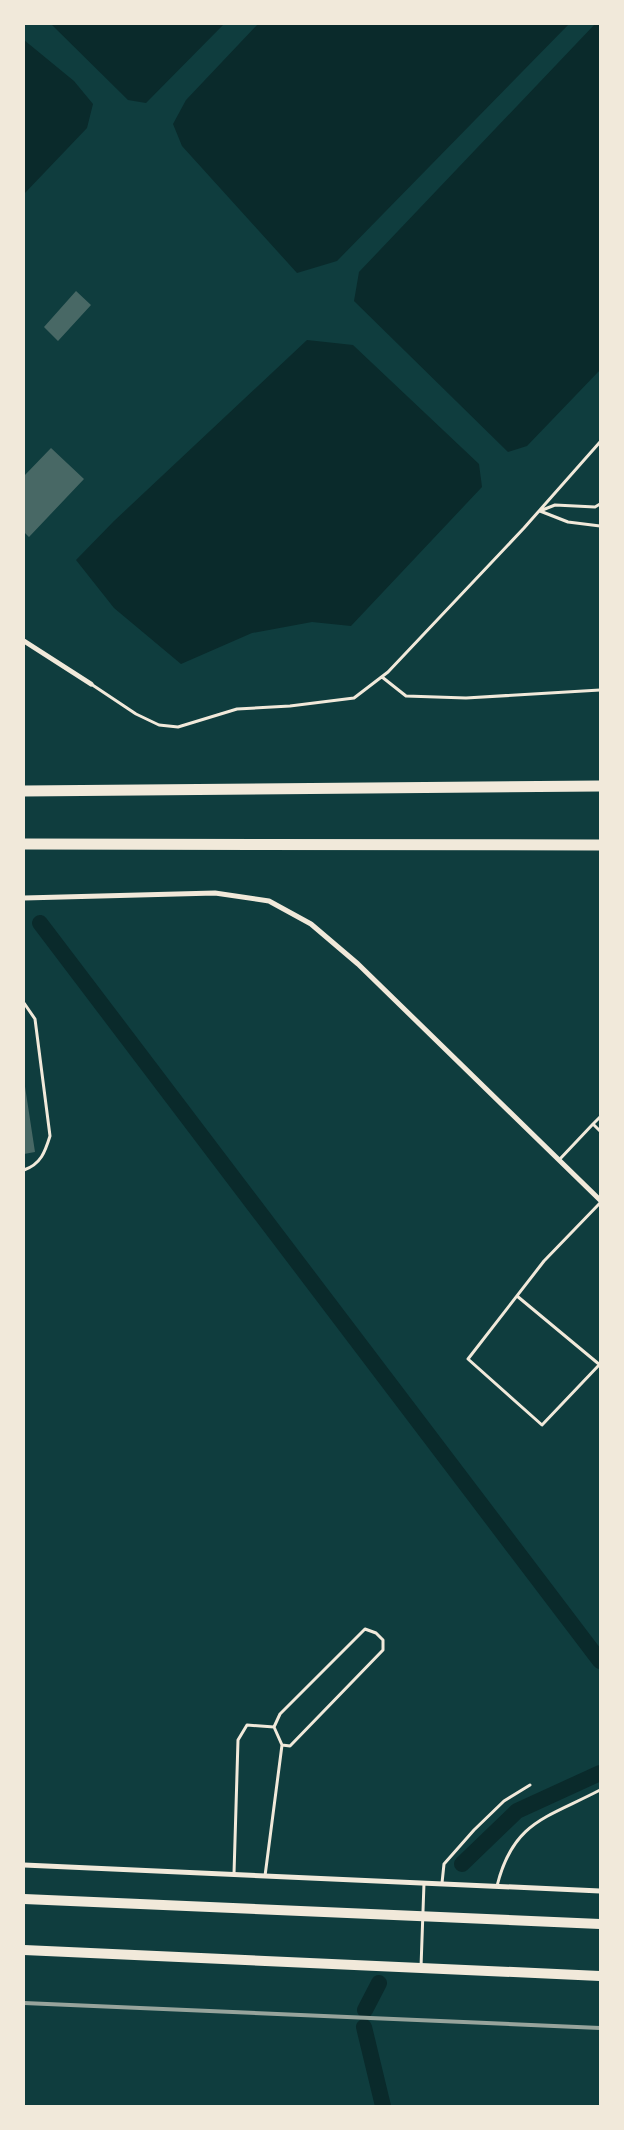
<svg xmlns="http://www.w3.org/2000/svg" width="624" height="2130" font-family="'Roboto Condensed',sans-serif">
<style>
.water{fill:#0a2a2b}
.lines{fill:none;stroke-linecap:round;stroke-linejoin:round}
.canal{stroke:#0a2a2b;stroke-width:16}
.building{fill:#486865}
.service{stroke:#f1e9da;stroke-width:3}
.minor{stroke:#f1e9da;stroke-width:5}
.primary{stroke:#f1e9da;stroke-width:10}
.motorway{stroke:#f1e9da;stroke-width:11}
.rail{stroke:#97a49c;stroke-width:4}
</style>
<rect width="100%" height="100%" fill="#0f3d3e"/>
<path class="water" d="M51,24H224L146,103L128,100Z
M258,24H569L337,261L297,273L182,146L173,124L186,100Z
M595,24H600V370L527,446L508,452L354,301L359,272Z
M24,40L74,81L93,104L87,128L24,194Z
M307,340L353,345L479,464L482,487L351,626L312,622L252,633L181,664L114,608L76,560L114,521Z"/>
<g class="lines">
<path class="canal" d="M40,923L600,1661
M462,1864L517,1811L600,1773
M365,2010L379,1983
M364,2027L383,2106"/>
</g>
<path class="building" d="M76,291L91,305L58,341L44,327Z
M51,448L84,479L29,537L24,532V476Z
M24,1080L35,1152L24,1154Z"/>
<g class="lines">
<path class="service" d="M540,511L555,505L595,507L600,504
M540,511L568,522L600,526
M382,677L406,696L466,698L600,690
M91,684L136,714L159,725L178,727L237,709L290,706L354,698L388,672L524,528L600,442
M24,1003L35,1019L50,1136C45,1152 41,1164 24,1170
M593,1124L600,1117
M559,1160L593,1124L600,1131
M600,1203L544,1261L468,1359L542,1425L600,1364
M517,1296L600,1365
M234,1874L238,1740L247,1725L274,1727
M265,1876L282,1745L274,1727L280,1714L365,1629L376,1633L383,1640V1650L290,1746L282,1745
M442,1883L444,1864L474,1830L504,1801L530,1785
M497,1886C513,1821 547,1818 600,1790
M421,1967L424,1883"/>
<path class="minor" d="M24,641L91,684
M24,898L215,893L269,901L311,924L358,964L600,1200
M24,1865L600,1891"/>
<path class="primary" d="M24,1899L600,1924
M24,1950L600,1976"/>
<path class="motorway" d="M24,791L600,786
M24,844L600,845"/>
<path class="rail" d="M24,2003L600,2028"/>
</g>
<rect width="624" height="2130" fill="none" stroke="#f1e9da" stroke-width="50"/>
</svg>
